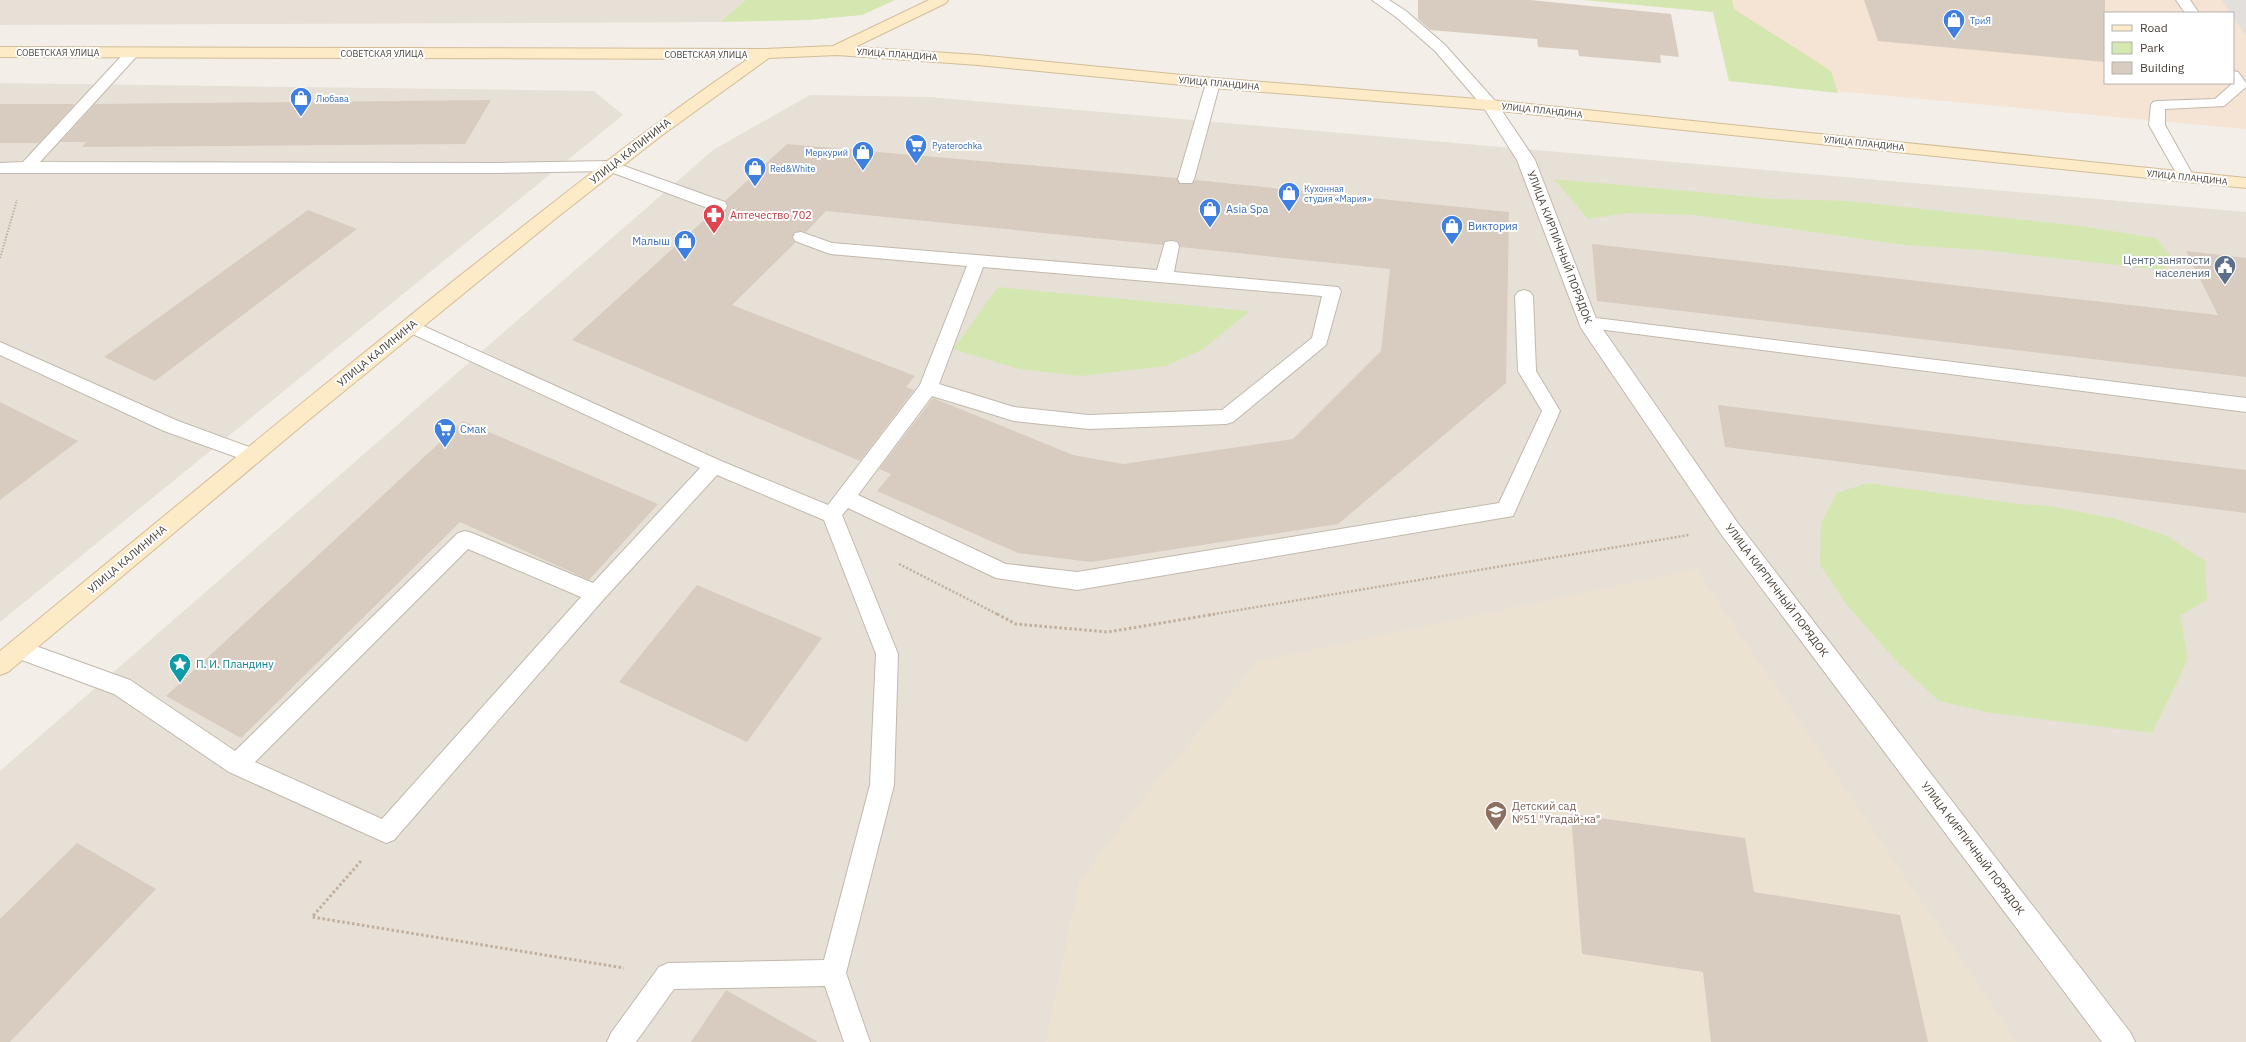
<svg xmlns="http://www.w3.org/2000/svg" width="2246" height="1042" font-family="'IBM Plex Sans',sans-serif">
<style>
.residential{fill:#e7e0d6}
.commercial{fill:#f5e3d3;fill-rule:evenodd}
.education{fill:#ece2d2}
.green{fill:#d5e7b1}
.parking{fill:#e2dfdc}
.building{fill:#d8ccc0}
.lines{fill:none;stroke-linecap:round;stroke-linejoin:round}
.lane-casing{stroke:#c2b8ad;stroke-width:2}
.street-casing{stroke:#c2b8ad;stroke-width:2}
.secondary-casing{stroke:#d3bd98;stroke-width:2}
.path-far2{stroke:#c0af9c;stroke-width:2;stroke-dasharray:1.5 1.5;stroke-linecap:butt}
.path-far1{stroke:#c0af9c;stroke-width:2.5;stroke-dasharray:2 2;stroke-linecap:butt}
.path{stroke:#c0af9c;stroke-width:3;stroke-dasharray:2.5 2.5;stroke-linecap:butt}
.lane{fill:#fff;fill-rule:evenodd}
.street{fill:#fff;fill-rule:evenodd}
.secondary{fill:#fdeac7;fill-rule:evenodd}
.labels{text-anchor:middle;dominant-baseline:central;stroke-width:4;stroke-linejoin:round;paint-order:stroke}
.far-shop-label{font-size:9px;fill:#366cbe;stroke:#fff;text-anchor:start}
.far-street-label{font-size:9px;fill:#473e36;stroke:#fff}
.street-label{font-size:11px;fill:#473e36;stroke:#fff}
.shop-label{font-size:11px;fill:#366cbe;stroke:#fff;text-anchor:start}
.health-label{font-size:11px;fill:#be3a42;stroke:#fff;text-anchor:start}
.service-label{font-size:11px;fill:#4e5e75;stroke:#fff;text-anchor:end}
.culture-label{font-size:11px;fill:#0d838f;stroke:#fff;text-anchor:start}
.education-label{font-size:11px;fill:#785e54;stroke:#fff;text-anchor:start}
</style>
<rect width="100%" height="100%" fill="#f3eee7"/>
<path class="residential" d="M0,0H746L720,22L0,25Z
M0,83L594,91L623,115L0,622Z
M810,95L929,97L2246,212V1042H0V771L713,150Z"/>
<path class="commercial" d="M1584,0H2246V129L1729,81L1713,12ZM2105,13H2233V83H2105Z"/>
<path class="education" d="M1696,569L2017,1042H1046L1079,881L1156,782L1259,661Z"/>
<path class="green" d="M746,0H895L862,15L809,20L720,22Z
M1584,0H1732L1734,9L1831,71L1838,93L1729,81L1713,12Z
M1554,179L1775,199L1849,201L2081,226L2156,238L2173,259L2163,270L1982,250L1904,245L1695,215L1627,213L1588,219Z
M998,287L1250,311L1203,349L1166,366L1081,376L1019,369L953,349Z
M1867,483L2019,504L2051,506L2116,519L2167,536L2205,561L2207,600L2180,616L2188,659L2152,733L1991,713L1939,701L1899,664L1846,604L1820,565L1821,523L1837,493Z"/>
<path class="parking" d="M2222,0H2246V36L2233,16V13H2231Z"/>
<path class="building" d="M1418,0H1530L1671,14L1679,57L1660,55L1661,63L1579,56L1578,50L1538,47L1537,39L1430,30L1418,19Z
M1864,0H2105V62L1878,41Z
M491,100L465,144L82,147L86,142H60L95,104Z
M0,104H75L39,143H0Z
M787,144L1177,178L1180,184H1192L1195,180L1509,212L1506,383L1338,524L1091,562L1018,553L877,491L891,474L879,469L933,398L1073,455L1123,464L1293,439L1381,351L1390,269L1180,247L1178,241L1171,240L1165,241L1163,245L826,211L806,232L801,231L794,232L792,238L795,243L732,305L915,376L906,387L914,390L860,461L572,340L713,212L726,211L728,205L725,201Z
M308,210L357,229L155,381L104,357Z
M1592,244L2218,315L2186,251L2246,258V377L1597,301Z
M0,402L78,441L0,500Z
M1718,405L2246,470V513L1725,447Z
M463,421L658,504L589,580L460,522L241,738L166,696Z
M697,585L822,638L747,742L619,682Z
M1571,814L1745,838L1754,892L1900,915L1928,1042H1711L1703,972L1582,954Z
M77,843L156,889L10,1042H0V919Z
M726,990L818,1042H691Z"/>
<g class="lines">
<g class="lane-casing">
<path id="lane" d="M2176,0H2190L2199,13H2185Z
M132,49L137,50L139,53L137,56L40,162L499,163L610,161L725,202L727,206L725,210H713L608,171L499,173H0V163L23,162L127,50Z
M2233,71L2238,72L2246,83V87L2224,106L2165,109V125L2194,177L2192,180H2180L2149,125L2151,105L2153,102L2158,101L2215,99L2233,83Z
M1213,79L1220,83L1194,179L1192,183H1180L1178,179L1206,83Z
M801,232L832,243L1157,270L1165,242L1171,241L1177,242L1179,246L1174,272L1338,287L1341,291L1326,345L1233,422L1226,424L1089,429L1014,421L932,396L858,495L1006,564L1077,572L1499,503L1542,411L1518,371L1515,296L1518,292L1524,290L1530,292L1533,296L1536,371L1560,411L1513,516L1077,590L996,578L848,508L842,515L898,654L894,785L846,973L870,1042H844L825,986L674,989L636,1042H607L611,1033L659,967L668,963L824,960L870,785L876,654L824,520L717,475L603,600L394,840L386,843L229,772L114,694L11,656L8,649L11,642L19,640L130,680L235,751L458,533L465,531L472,533L593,583L700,468L404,330L401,326L404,322L410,320L721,461L828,505L920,385L967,266L830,254L795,241L793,237L795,233ZM983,267L1322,296L1312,338L1222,410L1089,415L1014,407L939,384ZM468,549L581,597L382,819L255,762Z
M1588,317L2246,398V412L1582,327L1579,323L1582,319Z
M0,342L178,421L260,451L263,456L260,461L253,463L164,431L0,355Z"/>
</g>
<g class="street-casing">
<path id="street" d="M1372,0H1389L1406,11L1445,45L1496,102L1535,160L1597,321L1737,522L2130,1032L2135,1042H2102L1721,534L1581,328L1517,160L1484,108L1435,51L1396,17Z"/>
</g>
<g class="secondary-casing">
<path id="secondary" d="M929,0H948L946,3L855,47L978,55L1213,78L1490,100L2246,178V188L1490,110L1213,88L978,65L837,55L769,58L661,136L555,219L305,423L8,672L0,675V651C152,526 303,401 457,278C553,203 647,127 748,59L0,57V47L765,49L833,46Z"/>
</g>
<path class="path-far2" d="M0,258L17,200"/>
<path class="path-far1" d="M899,564L999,615
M1209,615L1689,535"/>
<path class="path" d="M997,614L1016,624L1108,632L1215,614
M361,861L312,917L624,968"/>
<use href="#lane" class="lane"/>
<use href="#street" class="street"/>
<use href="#secondary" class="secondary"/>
</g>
<defs>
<g id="shop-pin" transform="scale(1.15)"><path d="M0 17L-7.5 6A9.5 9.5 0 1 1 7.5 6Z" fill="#3f7fe0" stroke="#fff"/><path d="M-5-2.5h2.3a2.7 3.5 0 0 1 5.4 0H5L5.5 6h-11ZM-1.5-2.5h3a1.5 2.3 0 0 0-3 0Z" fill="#fff"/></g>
<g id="supermarket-pin" transform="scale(1.15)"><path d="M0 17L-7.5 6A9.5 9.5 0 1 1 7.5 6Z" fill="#3f7fe0" stroke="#fff"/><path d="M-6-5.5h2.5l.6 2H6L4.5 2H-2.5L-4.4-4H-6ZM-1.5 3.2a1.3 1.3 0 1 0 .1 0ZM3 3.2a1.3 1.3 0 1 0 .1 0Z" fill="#fff"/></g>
<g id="pharmacy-pin" transform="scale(1.15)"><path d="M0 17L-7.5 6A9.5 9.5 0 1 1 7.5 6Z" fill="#e0444e" stroke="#fff"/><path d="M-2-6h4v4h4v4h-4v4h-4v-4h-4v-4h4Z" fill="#fff"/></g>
<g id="civic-pin" transform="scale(1.15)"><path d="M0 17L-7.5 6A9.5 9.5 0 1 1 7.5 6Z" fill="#5c6f8a" stroke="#fff"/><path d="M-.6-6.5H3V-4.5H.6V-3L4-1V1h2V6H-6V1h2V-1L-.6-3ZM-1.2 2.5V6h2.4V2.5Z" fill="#fff"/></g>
<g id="sight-pin" transform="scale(1.15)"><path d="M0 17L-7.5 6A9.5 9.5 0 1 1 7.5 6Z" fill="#0f9aa8" stroke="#fff"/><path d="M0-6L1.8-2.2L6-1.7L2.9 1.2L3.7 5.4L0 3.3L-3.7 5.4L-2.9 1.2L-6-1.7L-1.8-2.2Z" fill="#fff"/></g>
<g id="school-pin" transform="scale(1.15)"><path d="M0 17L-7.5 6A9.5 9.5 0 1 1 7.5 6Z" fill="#8d6e63" stroke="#fff"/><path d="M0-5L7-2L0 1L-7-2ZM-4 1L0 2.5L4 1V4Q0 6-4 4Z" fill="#fff"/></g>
</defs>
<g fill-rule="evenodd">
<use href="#shop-pin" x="1954" y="20"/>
<use href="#shop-pin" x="301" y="98"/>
<use href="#supermarket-pin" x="916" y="145"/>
<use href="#shop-pin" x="863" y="152"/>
<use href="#shop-pin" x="755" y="168"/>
<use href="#shop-pin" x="1289" y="193"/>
<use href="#shop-pin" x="1210" y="209"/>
<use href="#pharmacy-pin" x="714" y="215"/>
<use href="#shop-pin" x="1452" y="226"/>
<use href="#shop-pin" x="685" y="241"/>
<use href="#civic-pin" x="2225" y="266"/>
<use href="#supermarket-pin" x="445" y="429"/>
<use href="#sight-pin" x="180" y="664"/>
<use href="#school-pin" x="1496" y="812"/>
</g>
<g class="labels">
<g class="far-shop-label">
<text x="1970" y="20">ТриЯ</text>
<text x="316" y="98">Любава</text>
<text x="932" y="145">Pyaterochka</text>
<text x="848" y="152" text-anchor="end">Меркурий</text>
<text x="770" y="168">Red&amp;White</text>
<text x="1304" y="188">Кухонная<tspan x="1304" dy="10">студия «Мария»</tspan></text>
</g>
<g class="far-street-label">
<text x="58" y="52">СОВЕТСКАЯ УЛИЦА</text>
<text x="382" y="53">СОВЕТСКАЯ УЛИЦА</text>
<text x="706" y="54">СОВЕТСКАЯ УЛИЦА</text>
<text transform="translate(897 54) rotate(4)">УЛИЦА ПЛАНДИНА</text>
<text transform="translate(1219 83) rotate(5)">УЛИЦА ПЛАНДИНА</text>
<text transform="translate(1542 110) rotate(6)">УЛИЦА ПЛАНДИНА</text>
<text transform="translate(1864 143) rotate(6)">УЛИЦА ПЛАНДИНА</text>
<text transform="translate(2187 177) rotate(6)">УЛИЦА ПЛАНДИНА</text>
</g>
<g class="street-label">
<text transform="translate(630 151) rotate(-38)">УЛИЦА КАЛИНИНА</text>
<text transform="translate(1560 247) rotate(69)">УЛИЦА КИРПИЧНЫЙ ПОРЯДОК</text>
<text transform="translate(377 353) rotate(-39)">УЛИЦА КАЛИНИНА</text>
<text transform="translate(127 559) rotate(-40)">УЛИЦА КАЛИНИНА</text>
<text transform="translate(1777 590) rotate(53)">УЛИЦА КИРПИЧНЫЙ ПОРЯДОК</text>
<text transform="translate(1973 848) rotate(53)">УЛИЦА КИРПИЧНЫЙ ПОРЯДОК</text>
</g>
<g class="shop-label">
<text x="1226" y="209">Asia Spa</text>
<text x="1468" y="226">Виктория</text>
<text x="670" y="241" text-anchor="end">Малыш</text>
<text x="460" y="429">Смак</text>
</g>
<g class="health-label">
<text x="730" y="215">Аптечество 702</text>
</g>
<g class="service-label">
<text x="2210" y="260">Центр занятости<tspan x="2210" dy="13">населения</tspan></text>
</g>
<g class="culture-label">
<text x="196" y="664">П. И. Пландину</text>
</g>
<g class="education-label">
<text x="1512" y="806">Детский сад<tspan x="1512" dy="13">№51 "Угадай-ка"</tspan></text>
</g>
</g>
<rect x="2104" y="12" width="130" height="72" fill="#ffffff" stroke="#b5b2af"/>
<rect x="2112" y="25" width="20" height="6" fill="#fdeac7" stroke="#b5b2af"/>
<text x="2140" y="32" font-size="12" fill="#473e36">Road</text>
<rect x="2112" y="42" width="20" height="12" fill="#d5e7b1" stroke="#b5b2af"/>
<text x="2140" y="52" font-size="12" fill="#473e36">Park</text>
<rect x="2112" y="62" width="20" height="12" fill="#d8ccc0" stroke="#b5b2af"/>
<text x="2140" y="72" font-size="12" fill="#473e36">Building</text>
</svg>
